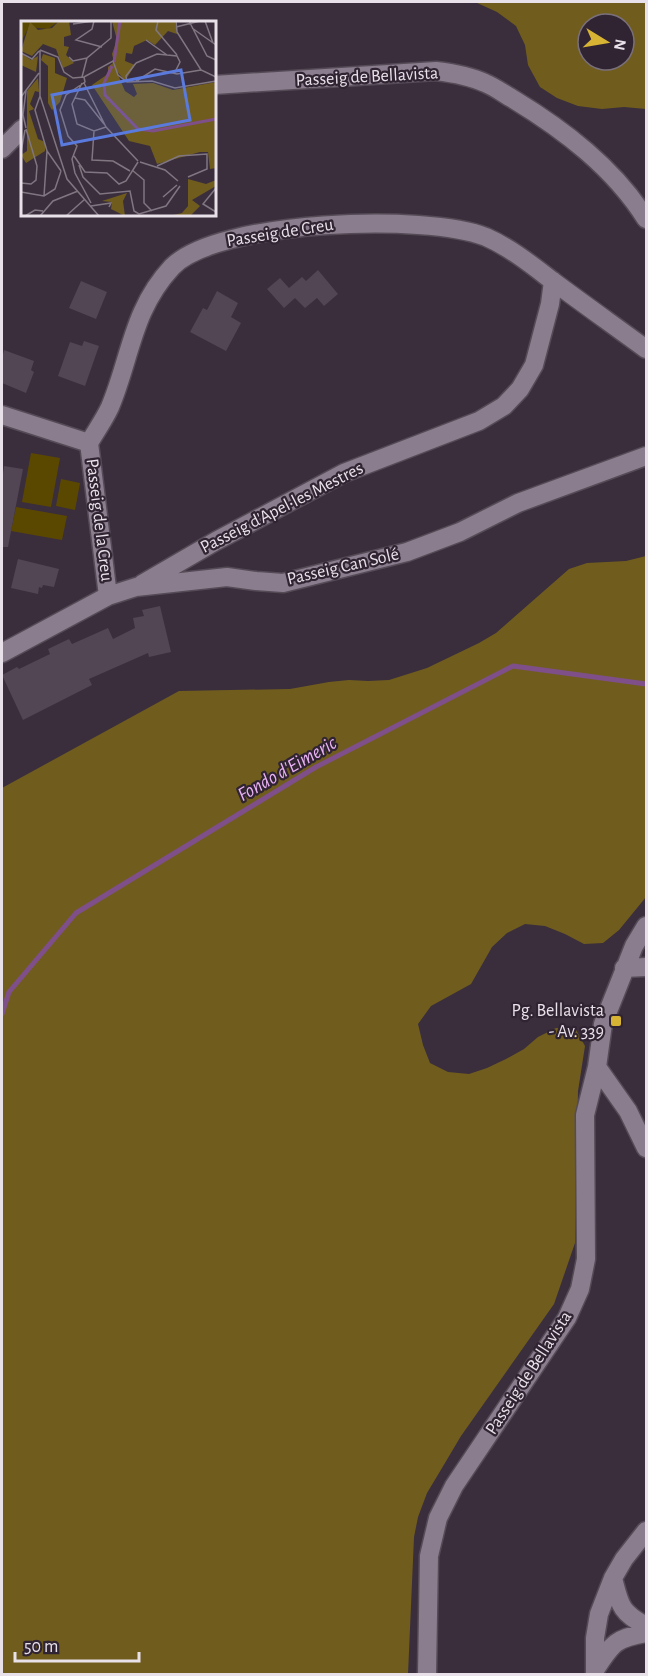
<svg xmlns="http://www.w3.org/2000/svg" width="648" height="1676" font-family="'Alegreya Sans',sans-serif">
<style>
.green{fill:#5b4800}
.forest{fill:#705d1e;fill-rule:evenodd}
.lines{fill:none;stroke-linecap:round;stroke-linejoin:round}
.stream{stroke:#7f4f89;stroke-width:5}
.building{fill:#524554}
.street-casing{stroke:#554b57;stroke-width:21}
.street{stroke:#8a7d8d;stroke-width:18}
.poi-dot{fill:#d8b434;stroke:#302432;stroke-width:2}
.labels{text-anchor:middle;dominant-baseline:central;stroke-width:4.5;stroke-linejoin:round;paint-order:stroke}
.street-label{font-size:18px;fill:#e8e1ea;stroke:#302432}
.poi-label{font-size:18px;fill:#e8e1ea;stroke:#302432;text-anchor:end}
.water-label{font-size:20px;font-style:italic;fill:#e9b2f5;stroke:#302432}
.inset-river{fill:none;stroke:#7f4f89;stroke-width:3}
.inset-road{fill:none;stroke:#807682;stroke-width:1.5}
.view{fill:#5a7add;fill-opacity:0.15;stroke:#5a7add;stroke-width:3}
.inset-edge{fill:none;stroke:#e8e1ea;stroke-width:3}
</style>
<rect width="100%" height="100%" fill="#3a2e3c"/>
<path class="green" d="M31,453L60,458L51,507L22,502Z
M61,479L80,483L75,510L56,506Z
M16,507L67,516L62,540L11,531Z"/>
<path class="forest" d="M475,2H646V109L624,107L602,109L578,106L557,98L540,87L528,65L525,45L516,26L497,12ZM588,24H624V60H588Z
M646,556V897L619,930L603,943L584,944L565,934L545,926L525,924L507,933L492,947L471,984L431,1006L418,1024L423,1045L430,1063L448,1072L469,1074L487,1068L506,1059L524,1049L538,1037L556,1028H575L585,1046L578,1091L575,1243L554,1304L461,1436L439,1473L427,1493L418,1517L414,1537L408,1674H2V788L179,691L290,689L329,682L349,680L368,681L389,680L427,668L479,643L496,633L569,569L587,563L626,561Z"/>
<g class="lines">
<path class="stream" d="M2,1014L9,992L76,913L316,767L513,666L646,684"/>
</g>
<path class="building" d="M318,270L338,294L324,306L317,298L305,308L295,298L284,308L267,289L280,278L289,288L302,277L306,281Z
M81,281L107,292L96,319L69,308Z
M217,291L238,303L231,317L241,323L226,351L190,332L203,308L207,310Z
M84,341L99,346L85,386L58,376L70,342L82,346Z
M4,350L34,361L31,370L34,372L26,393L2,383V358Z
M4,466L23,469L8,547H2V481Z
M18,559L59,569L54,587L43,585L42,588L39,587L38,594L11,588Z
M160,606L171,652L149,657L148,653L89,679L92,685L23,720L2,675L17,667L19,669L50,654L48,649L69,639L72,644L108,628L113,639L135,628L133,618L144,616L142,610Z"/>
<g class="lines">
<g class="street-casing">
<path id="street" d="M214,85L436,71C452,73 470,76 485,83C495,87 504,94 513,99C564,130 614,168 646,219
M2,149L22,129
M2,415L89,443
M89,443C96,431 104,420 110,407C131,357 132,310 172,267C217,220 427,213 486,237C511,248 533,266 554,282C585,305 616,327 646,349
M89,443L108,596
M142,584L216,541L344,473L479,421L504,406L520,389L534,365L550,304L553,281
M2,653L108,596L136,587L227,577L256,581L283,583L407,552L460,532L518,503L646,456
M624,968L646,967
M597,1067L628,1111L646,1148
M613,1578C620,1605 620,1612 646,1626
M595,1670C612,1644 615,1638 646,1633
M427,1674L429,1556L438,1518L454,1486L567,1318L580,1289L586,1259L585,1115L597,1067L603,1024L634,946L646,926
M595,1674V1638L599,1614L613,1578L624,1559L646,1531"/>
</g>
<use href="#street" class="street"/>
</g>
<rect class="poi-dot" x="610" y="1015" width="12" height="12" rx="3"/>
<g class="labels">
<g class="street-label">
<text transform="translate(367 77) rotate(-3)">Passeig de Bellavista</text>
<text transform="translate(280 233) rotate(-9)">Passeig de Creu</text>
<text transform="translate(282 508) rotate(-27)">Passeig d'Apel·les Mestres</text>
<text transform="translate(99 520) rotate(83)">Passeig de la Creu</text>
<text transform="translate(343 567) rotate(-13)">Passeig Can Solé</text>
<text transform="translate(529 1373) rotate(-57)">Passeig de Bellavista</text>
</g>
<g class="poi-label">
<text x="604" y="1011">Pg. Bellavista<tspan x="604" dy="21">- Av. 339</tspan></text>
</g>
<g class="water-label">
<text transform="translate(287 769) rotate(-30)">Fondo d'Eimeric</text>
</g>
</g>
<g transform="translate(21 21)">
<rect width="195" height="195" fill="#3a2e3c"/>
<path d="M0,0H38L27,8L8,6L0,21Z" fill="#5b4800"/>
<path d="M38,0H48L50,14L43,16V25L48,26L45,34L53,42L42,47L35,28L22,23L11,35L0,30L9,1L17,9L31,7ZM91,0H154L156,13L147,10L134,24L126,19L113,25L111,33L105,32L104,40L114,44L104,60L95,49L91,33L96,19ZM1,33L10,39L17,35L15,51L0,44ZM22,33L34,37V52L46,57L39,81L31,89L27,82V45L20,39ZM92,42L104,70L113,76L116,73L112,63L132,62L152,69L195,61V147L189,148L187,131H179L136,143L129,125L108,120L71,64L87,53V46ZM17,57L18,71L14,70L9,83L13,88L8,90L17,118L24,121V130L5,142L0,134L6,130V70ZM167,158L185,163L195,159V165L171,179L179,185L169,195H148L161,192L167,185ZM106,172L102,180L104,195L90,188L91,181L81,180Z" fill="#705d1e"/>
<path class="inset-river" d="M93,41L99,0M91,45L83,62L84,74L117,108L132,110L195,98"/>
<path class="inset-road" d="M73,0L71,8L55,19L81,26M137,0L135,9L156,34M155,0L156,11L180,49L195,56M168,0L186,35L195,39M184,0L192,22M52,3L72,0M155,6L179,0M171,7L195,24M125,19L146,34M19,29L37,36L43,51L52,57L63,56L92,40L97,54L106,61L131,60L154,67L195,60M19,29V75L46,158L78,195M0,32L11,38L18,30M48,36L52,40L66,37M115,42L136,33L156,35L159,41L153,53M61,56L66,37L90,17V0M63,56L64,61L45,74L39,89L47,115L56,125L51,138L54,152L70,182M106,61L105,55L115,42M114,61L134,48L156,53L180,49M61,62L51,83L56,103L73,110L85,106M63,62L85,106L117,140M5,70L2,94L5,107M19,75L14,89L26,130L40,150M0,76L18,52M54,77L64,79L83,103M73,110L71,139L92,140L109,150M0,131L4,109M53,135L64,151L86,152L98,163L105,160L117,141M119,141L144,149L157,160M58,144L62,156L79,173L109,170L113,190L118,193L145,185L159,165M136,145L158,135L186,133V148L167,156M111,149L123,159V182L131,190M0,162L10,163L15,159L16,145L5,108M195,167L182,183L195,191M0,171L23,175L34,168L40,150M23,175L26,130M142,176L156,164M70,185L90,182L88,186M4,195L14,189L22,190M19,195L32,180L57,170M45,195L64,178"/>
<path class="view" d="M160,49L169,99L41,124L31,74Z"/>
<rect width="195" height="195" class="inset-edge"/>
</g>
<rect width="648" height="1676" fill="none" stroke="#e8e1ea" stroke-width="6"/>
<g transform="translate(606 42) rotate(101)"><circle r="28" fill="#302432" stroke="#7a707c" stroke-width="1.5"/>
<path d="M0-4.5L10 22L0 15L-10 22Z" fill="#d8b434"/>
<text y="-9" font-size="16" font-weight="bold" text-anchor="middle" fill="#e8e1ea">N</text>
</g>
<path d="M15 1652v9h124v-9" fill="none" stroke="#e8e1ea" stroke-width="3"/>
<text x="24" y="1652" font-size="18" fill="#e8e1ea" stroke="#302432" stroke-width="4.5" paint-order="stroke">50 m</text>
</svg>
